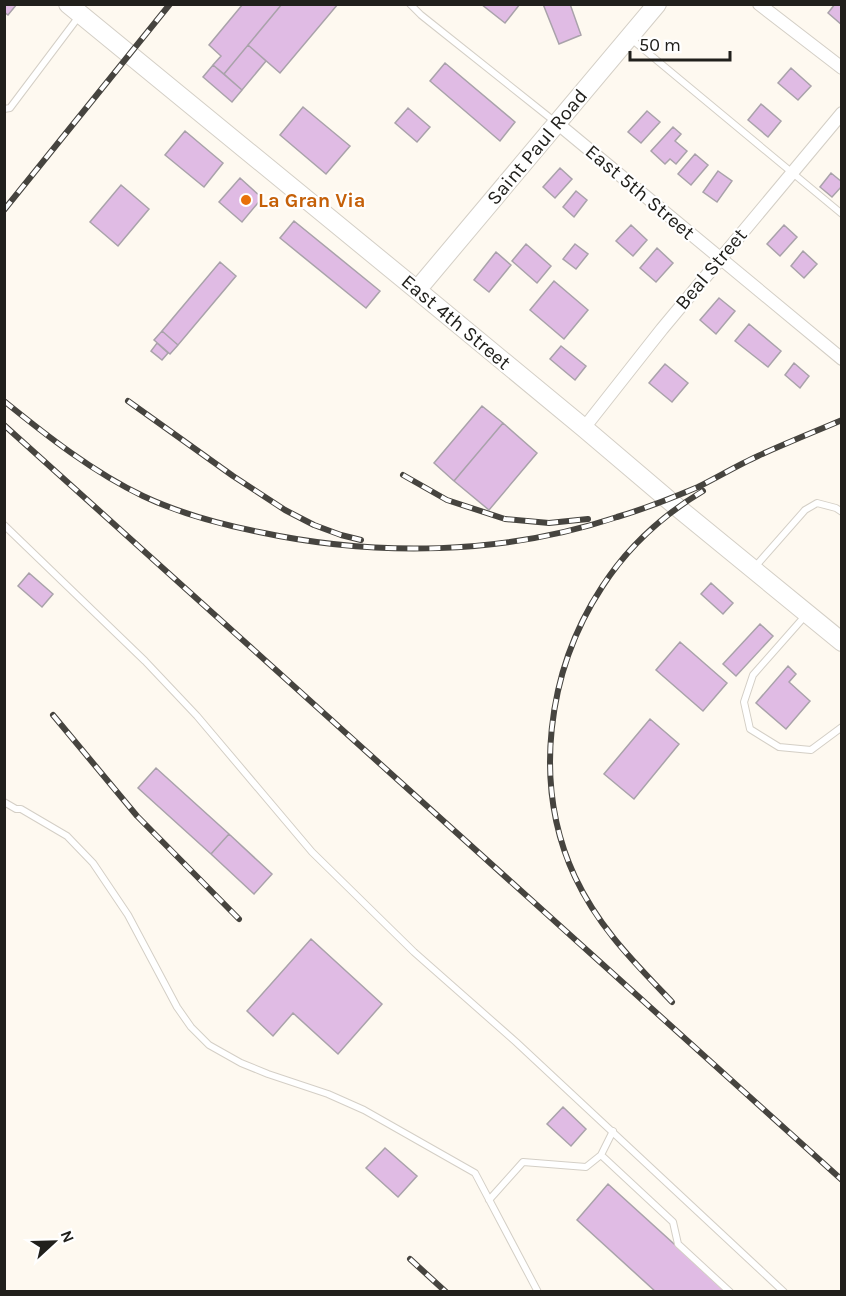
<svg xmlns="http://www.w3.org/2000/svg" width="846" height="1296" font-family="Karla,sans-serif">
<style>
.building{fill:#e0bbe4;stroke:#a9a2aa;stroke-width:1.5}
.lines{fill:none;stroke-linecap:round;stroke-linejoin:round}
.service-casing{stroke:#d4cfc6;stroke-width:8}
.minor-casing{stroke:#d4cfc6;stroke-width:14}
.secondary-casing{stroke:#d4cfc6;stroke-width:20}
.service{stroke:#fff;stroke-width:6}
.minor{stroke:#fff;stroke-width:12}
.secondary{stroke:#fff;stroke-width:18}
.rail-casing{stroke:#46443f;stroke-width:6}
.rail{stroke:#fff;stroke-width:4;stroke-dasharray:11;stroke-linecap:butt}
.food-dot{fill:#e8710a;stroke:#fff;stroke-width:2}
.labels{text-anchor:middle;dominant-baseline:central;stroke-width:4.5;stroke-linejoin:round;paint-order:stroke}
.street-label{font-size:20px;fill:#21201c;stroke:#fff}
.food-label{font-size:20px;font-weight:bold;fill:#c56008;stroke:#fff;text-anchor:start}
</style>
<rect width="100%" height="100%" fill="#fef9f0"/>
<path class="building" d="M4,4H17L8,15L4,12Z
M243,4H282L224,74L213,65L221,56L209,45Z
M282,4H338L280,73L248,45Z
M481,4H520L505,23Z
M543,4H570L581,35L559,44Z
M835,4H842V25L828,13Z
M248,45L266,61L242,90L224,74Z
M445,63L515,122L500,141L430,81Z
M213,65L242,90L232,102L203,77Z
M791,68L811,86L798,100L778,83Z
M761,104L781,121L768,137L748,120Z
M303,107L350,146L326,174L280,135Z
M408,108L430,127L417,142L395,123Z
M647,111L660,122L641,143L628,132Z
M673,127L681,134L675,141L687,151L676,164L670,159L665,164L651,151Z
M185,131L223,163L204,187L165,155Z
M695,154L708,165L691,185L678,174Z
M560,168L572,179L555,198L543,187Z
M718,171L732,181L717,202L703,192Z
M831,173L842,182V186L832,197L820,187Z
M240,178L262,198L242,222L219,202Z
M121,185L149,209L118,246L90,222Z
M576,191L587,200L574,217L563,207Z
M294,221L380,291L366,308L280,238Z
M631,225L647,240L633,256L616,241Z
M784,225L797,237L780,256L767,244Z
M526,244L551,266L537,283L512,261Z
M575,244L588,254L576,269L563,259Z
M657,248L673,263L656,282L640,268Z
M803,251L817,264L804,278L791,266Z
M496,252L511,265L489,292L474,280Z
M220,262L236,276L178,345L162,331Z
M554,281L588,310L564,339L530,310Z
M719,298L735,311L716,334L700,320Z
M749,324L781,351L768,367L735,341Z
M162,331L178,345L170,354L154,340Z
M157,343L168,353L162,360L151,351Z
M561,346L586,366L575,380L550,359Z
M794,363L809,376L800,388L785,375Z
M665,364L688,383L672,402L649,383Z
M482,406L503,423L454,481L434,463Z
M503,423L537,453L489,510L454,481Z
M29,573L53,594L42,607L18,586Z
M711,583L733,603L723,614L701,594Z
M760,624L773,636L736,676L723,664Z
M680,642L727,683L703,711L656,670Z
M788,666L796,674L789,682L810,701L786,729L756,703Z
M650,719L679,744L634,799L604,774Z
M156,768L229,834L211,854L138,788Z
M229,834L272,874L254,894L211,854Z
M311,939L382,1004L338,1054L293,1013L273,1036L247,1011Z
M563,1107L586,1129L571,1146L547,1124Z
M385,1148L417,1176L398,1197L366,1168Z
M608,1184L727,1292H656L577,1220Z"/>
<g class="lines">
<g class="service-casing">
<path id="service" d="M410,4L421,15L554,121
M630,38L842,214
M4,109L10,108L80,15
M4,525L145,661L197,716L312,852L414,952L516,1042L784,1292
M754,568L805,510L817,503L836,508L842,512
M805,616L753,675L744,702L750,729L779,747L811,750L842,727
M4,802L16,809H21L67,836L93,863L128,915L177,1007L191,1027L209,1045L241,1063L268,1074L328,1094L364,1110L475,1173L538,1292
M601,1155L673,1222L678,1244L730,1292
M489,1200L523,1162L586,1167L601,1155L613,1131"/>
</g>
<g class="minor-casing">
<path id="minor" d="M759,4L842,68
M557,123L842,359
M584,428L662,329L842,113"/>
</g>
<g class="secondary-casing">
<path id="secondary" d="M68,4L417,290L584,428L677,507L842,642
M417,290L657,4"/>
</g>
<use href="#service" class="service"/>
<use href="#minor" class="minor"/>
<use href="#secondary" class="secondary"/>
<g class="rail-casing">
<path id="rail" d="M4,210L170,4
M4,401C47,436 93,472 143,496C179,513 219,524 259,532C376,557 503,555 617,517C644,509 672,498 698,487C718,477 738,465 758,456C786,443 814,432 842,420
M128,401L233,476L285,510L314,525L341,535L361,540
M4,425L842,1180
M403,475L447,500L505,519L549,523L588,519
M53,715L137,816L239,919
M672,1002C634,962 599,928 575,877C532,785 547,671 602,587C627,548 663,515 703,491
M410,1259L446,1292"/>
</g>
<use href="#rail" class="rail"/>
</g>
<circle class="food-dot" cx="246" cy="200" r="6"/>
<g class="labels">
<g class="street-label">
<text transform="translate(537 147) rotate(-50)">Saint Paul Road</text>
<text transform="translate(640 192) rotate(40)">East 5th Street</text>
<text transform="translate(711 269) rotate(-50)">Beal Street</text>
<text transform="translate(456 322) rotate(40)">East 4th Street</text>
</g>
<g class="food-label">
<text x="258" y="200">La Gran Via</text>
</g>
</g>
<rect width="846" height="1296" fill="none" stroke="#21201c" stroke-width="12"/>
<g transform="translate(54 1242) rotate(68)" stroke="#ffffff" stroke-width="4.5" paint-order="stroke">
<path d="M0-4.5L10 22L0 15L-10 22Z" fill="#21201c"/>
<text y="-9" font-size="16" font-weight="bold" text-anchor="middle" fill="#21201c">N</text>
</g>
<path d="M630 51v9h100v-9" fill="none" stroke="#21201c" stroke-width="3"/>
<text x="639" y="51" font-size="18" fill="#21201c" stroke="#ffffff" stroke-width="4.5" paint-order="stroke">50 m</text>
</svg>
